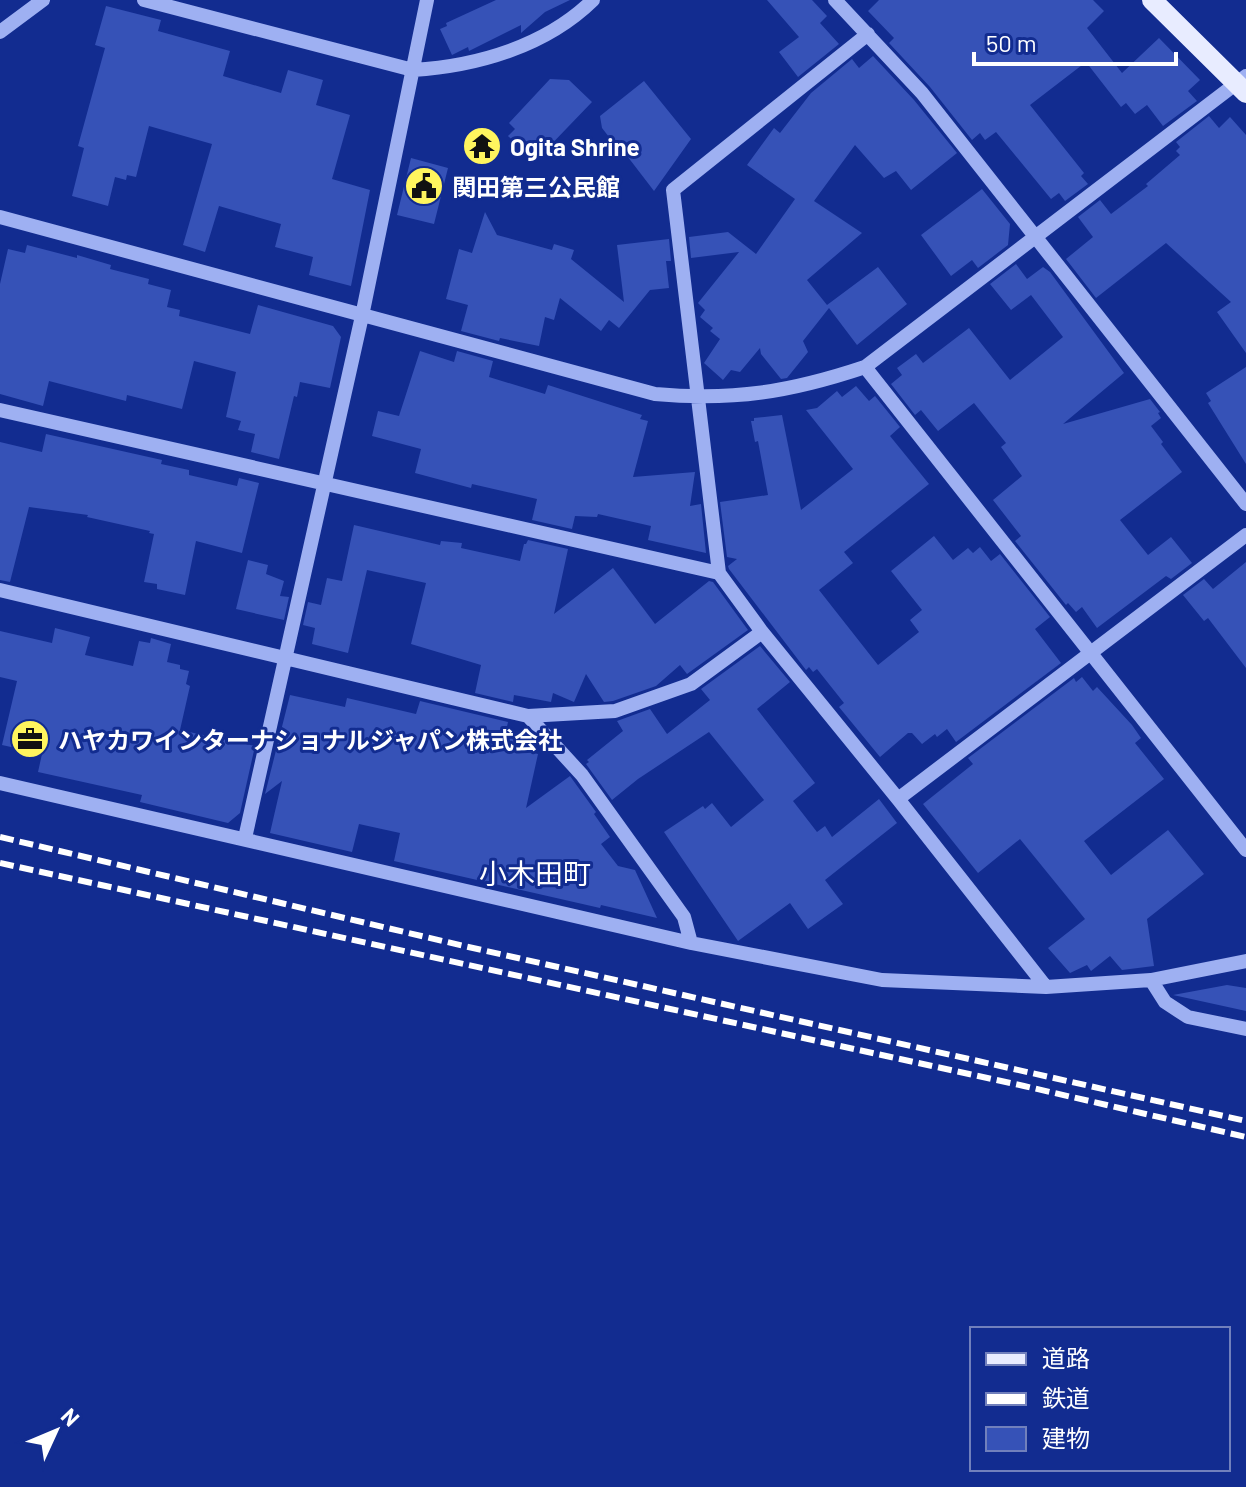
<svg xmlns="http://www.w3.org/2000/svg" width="1246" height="1487" font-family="Barlow,'Noto Sans JP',sans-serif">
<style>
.building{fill:#3652b7}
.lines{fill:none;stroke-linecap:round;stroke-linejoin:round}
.minor{stroke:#9eb0f2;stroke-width:14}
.major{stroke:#e8ecff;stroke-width:20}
.rail{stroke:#fff;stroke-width:6;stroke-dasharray:14 6;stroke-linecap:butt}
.labels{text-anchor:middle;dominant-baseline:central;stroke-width:6;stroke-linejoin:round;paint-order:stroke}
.poi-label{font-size:24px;font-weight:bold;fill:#fff;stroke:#122c90;text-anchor:start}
.quarter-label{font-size:28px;fill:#fff;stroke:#122c90}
</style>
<rect width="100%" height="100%" fill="#122c90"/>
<path class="building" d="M496,0H570L545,12L521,33V25L469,51L468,47L452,55L440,29L447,26L446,23Z
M767,0H812L827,16L820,23L839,44L798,77L779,52L799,37Z
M879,0H1093L1104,11L1087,28L1122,73L1159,38L1200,80L1188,91L1197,101L1163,126L1147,105L1135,114L1126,103L1121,107L1086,62L1030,105L1084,173L1081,176L1088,184L1065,201L1059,193L1051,199L996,132L985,140L980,133L972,140L930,87L889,43L894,38L868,11Z
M106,6L161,20L158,31L230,51L223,76L281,93L288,70L323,80L316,105L350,115L332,179L370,190L351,286L309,275L313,257L275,247L281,224L219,206L205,252L183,245L212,144L149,126L136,177L127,175L126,180L115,177L108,206L72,196L84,148L78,146L105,48L95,45Z
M873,56L914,100L957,153L911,190L896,171L884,178L855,145L814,201L862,233L807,280L827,305L878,267L907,304L857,345L829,308L803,341L808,352L787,378L781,379L761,354L760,348L740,372L731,370L723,380L704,363L720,339L710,331L713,328L700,317L705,310L698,303L739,252L691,258L689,237L728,232L756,254L795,199L747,165L774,128L780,133L811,93L852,59L859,68Z
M550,79L569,80L592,102L542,154L536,148L529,156L508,136L515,129L509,123Z
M644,81L691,139L654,191L621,148L619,150L602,128L600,116Z
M1209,116L1219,128L1230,117L1246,135V353L1217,312L1231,302L1166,243L1096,298L1066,259L1093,237L1078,217L1100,200L1111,214L1148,186L1146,184L1180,155L1176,151L1180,147L1176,142Z
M411,158L448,168L434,224L397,215Z
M982,189L1010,224L1008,245L978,268L972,260L951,276L921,235Z
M485,212L497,235L552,250L554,244L574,250L571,259L624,302L617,245L669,239L671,261H666L669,288L650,290L619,328L609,320L601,331L560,298L554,320L545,317L539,346L500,338L499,341L461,331L468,305L446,299L459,249L472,253Z
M27,245L77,258V255L111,265L110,269L149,279L148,284L171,290L167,307L180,310L179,316L250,334L258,305L333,326L341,337L330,388L300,382L297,397L294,396L279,459L251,452L255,434L238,430L241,421L226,417L236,372L194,361L182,409L127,395L126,401L49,381L43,406L0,394V284L8,249L25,253Z
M1016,264L1027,279L1043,267L1050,272L1124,373L1063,424L1150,399L1160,412L1158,413L1161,418L1151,426L1163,442L1161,444L1182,472L1120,520L1148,555L1171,537L1192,563L1171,579L1166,576L1097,628L1082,607L1076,612L1068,603L1066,605L1015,541L1021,536L993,500L1022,476L1001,447L1006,443L974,403L938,431L921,410L915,415L891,384L902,375L897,368L916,354L923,363L969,328L1010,380L1063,337L1031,295L1011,310L990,284Z
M420,351L454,362L457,351L493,361L489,377L545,394L548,385L642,415L640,419L648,421L633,477L695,472L690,506L701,504L706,553L648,540L651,526L598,514L597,517L575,516L572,529L532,520L537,499L472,484L471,488L415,473L421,449L372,436L378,411L399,416Z
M1246,367V464L1208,403L1211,401L1206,393Z
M856,386L869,401L875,396L900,427L890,436L929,484L844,552L853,563L819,590L878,665L919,632L910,620L922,610L891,571L934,536L953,560L968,548L973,553L980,547L991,561L1000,554L1050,617L1035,629L1061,663L956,742L947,729L937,737L935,734L922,744L912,733H908L880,757L839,707L844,703L817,669L813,672L809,667L806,670L729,569L728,566L737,559L727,557L720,502L768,495L758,441L755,442L751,421H754V418L782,415L801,510L853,469L806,410L817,408L837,391L842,397Z
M46,434L162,460L161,464L189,470V475L237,486L239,478L259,483L242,553L196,541L185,595L157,589V584L144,582L154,534L149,533L150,531L87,517L88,515L29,507L10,582L0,580V442L42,452Z
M354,525L440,545L441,541L462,543L461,548L520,561L524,544H526L528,540L568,549L554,614L613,568L655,624L709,581L713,582L748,630L687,674L680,665L656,686L613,701L604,702L586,674L574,702L553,693L551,702L514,695L513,702L475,693L481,665L411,644L426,583L367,570L348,653L312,644L315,628L303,625L308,602L321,605L327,578L342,581Z
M248,560L268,565L266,574L284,581L280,596L289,597L284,620L236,609Z
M1246,562V668L1208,618L1204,621L1183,595L1204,579L1213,589Z
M55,628L90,637L85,655L133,666L139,641L150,643L151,638L171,644L167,662L180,665V669L189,671L186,684L190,686L180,730L255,746L240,813L228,823L140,802L142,795L38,772L42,754L2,745L17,681L0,677V631L52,643Z
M760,646L790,682L757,709L815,783L793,801L817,832L825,826L832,837L879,799L897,823L825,880L843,904L808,929L790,903L738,941L664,832L703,806L705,809L712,803L731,827L764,800L709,732L638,779L612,800L586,764L589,762L587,760L623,731L617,721L650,709L667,734L710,700L701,689Z
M1082,677L1093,691L1097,687L1132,725L1141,738L1135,743L1164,779L1084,841L1111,875L1168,830L1204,874L1147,919L1154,966L1122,970L1110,956L1091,971L1087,965L1070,973L1048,948L1085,919L1020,839L978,873L923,804L973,764L968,758L1074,678L1076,682Z
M290,695L345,707L347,698L416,714L420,701L508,722L505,735L517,738L514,749L538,754L526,808L570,776L596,812L594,814L610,837L601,844L618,866L635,870L657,918L601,905L600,908L394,861L400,833L359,824L352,852L270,833L282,781L265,794Z
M1227,985L1246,988V1011L1173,995Z"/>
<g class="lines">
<path class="minor" d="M144,0L413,70C478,66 546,46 593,0
M835,0L922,93L1246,504
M0,32L43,0
M868,34L673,190L719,573L762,632L898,799L1046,987
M0,217L655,394C734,401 790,392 865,367L1246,76
M865,367L1246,850
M0,410L719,573
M0,590L528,716L615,711L691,684L762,632
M528,716L582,775L684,917L691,943
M0,783L691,943L882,980L1046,987L1151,980L1246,961
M898,799L1246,535
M245,838L362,316L427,0
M1151,980L1165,1002L1188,1017L1246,1029"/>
<path class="major" d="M1152,0L1246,93"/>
<path class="rail" d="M0,837L464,946L1246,1121
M0,863L1024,1086L1246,1137"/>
</g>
<defs>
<g id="temple-disc" transform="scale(2)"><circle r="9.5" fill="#fff55e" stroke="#122c90"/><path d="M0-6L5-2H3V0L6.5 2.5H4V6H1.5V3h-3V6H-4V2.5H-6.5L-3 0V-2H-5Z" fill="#111"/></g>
<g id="civic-disc" transform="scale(2)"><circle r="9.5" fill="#fff55e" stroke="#122c90"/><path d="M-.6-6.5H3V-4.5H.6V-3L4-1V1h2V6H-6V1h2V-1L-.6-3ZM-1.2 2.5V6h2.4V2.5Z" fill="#111"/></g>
<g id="office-disc" transform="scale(2)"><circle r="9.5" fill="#fff55e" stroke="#122c90"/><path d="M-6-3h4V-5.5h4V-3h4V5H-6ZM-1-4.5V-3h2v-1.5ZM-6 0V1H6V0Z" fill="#111"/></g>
</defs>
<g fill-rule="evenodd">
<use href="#temple-disc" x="482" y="146"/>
<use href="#civic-disc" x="424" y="186"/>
<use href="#office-disc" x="30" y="739"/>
</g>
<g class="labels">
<g class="poi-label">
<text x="510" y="146">Ogita Shrine</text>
<text x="452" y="186">関田第三公民館</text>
<text x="58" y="739">ハヤカワインターナショナルジャパン株式会社</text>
</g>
<g class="quarter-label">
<text x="535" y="873">小木田町</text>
</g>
</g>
<rect x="970" y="1327" width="260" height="144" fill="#122c90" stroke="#7180bc" stroke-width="2"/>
<rect x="986" y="1353" width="40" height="12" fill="#e8ecff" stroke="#7180bc" stroke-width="2"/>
<text x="1042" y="1367" font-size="24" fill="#ffffff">道路</text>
<rect x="986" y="1393" width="40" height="12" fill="#ffffff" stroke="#7180bc" stroke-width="2"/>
<text x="1042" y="1407" font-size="24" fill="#ffffff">鉄道</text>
<rect x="986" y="1427" width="40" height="24" fill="#3652b7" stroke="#7180bc" stroke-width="2"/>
<text x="1042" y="1447" font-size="24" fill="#ffffff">建物</text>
<g transform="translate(56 1431) rotate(46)" stroke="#122c90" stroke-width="6" paint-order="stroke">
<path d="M0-6L14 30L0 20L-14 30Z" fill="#ffffff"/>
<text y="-12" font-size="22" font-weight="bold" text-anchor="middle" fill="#ffffff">N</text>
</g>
<path d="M974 52v12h202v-12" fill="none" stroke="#ffffff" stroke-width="4"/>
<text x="986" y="52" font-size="24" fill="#ffffff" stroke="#122c90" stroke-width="6" paint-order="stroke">50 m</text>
</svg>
